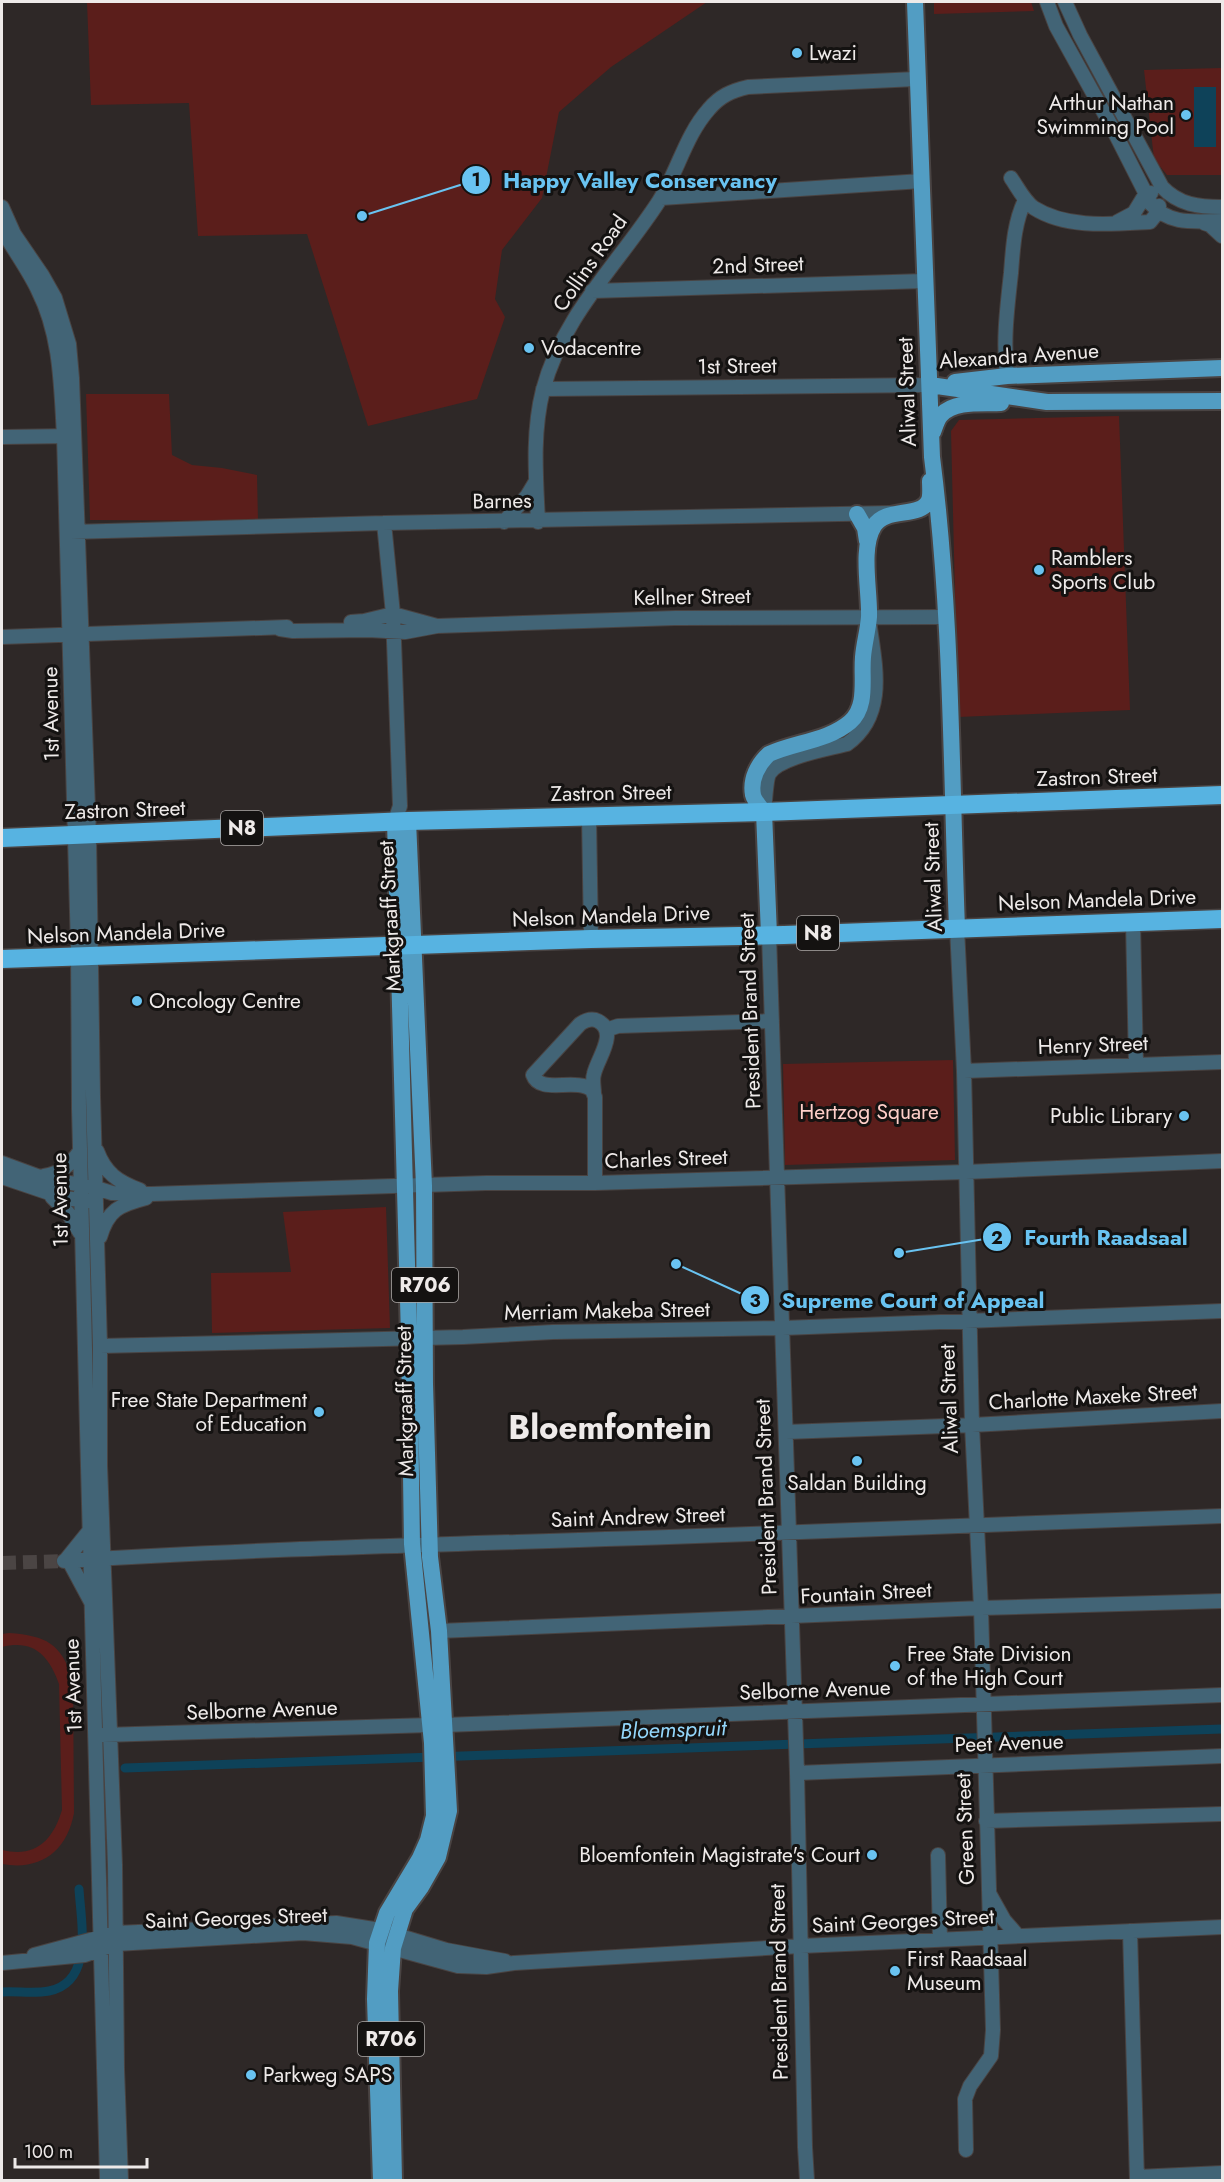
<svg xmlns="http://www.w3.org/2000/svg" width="1224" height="2182" font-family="Jost,sans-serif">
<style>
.green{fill:#5b1e1b}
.water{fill:#0e4259}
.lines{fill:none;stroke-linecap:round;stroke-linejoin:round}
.canal{stroke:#0e4259;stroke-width:9}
.minor-tunnel{stroke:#4b4544;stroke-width:14;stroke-dasharray:14 7;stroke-linecap:butt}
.minor-casing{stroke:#494342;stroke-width:16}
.major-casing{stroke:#494342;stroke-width:20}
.highway-casing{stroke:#494342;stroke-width:21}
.minor{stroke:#426476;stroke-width:14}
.major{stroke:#529dc3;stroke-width:16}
.highway{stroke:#57b3e1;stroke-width:18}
.poi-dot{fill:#69c3f1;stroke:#141211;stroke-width:2}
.labels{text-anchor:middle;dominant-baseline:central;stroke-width:6;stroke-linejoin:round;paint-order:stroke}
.shield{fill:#141211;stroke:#ada9a8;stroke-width:1.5}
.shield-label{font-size:20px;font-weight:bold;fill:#eeeae9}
.poi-label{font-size:21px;fill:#eeeae9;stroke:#141211;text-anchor:start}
.street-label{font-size:21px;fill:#eeeae9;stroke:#141211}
.park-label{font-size:21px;fill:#ffcfc9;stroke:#141211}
.water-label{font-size:22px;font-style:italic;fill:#94d7fb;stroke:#141211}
.town-label{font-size:33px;font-weight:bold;fill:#eeeae9;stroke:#141211}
.leader{fill:none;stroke:#69c3f1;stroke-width:2}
.callout-dot{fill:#69c3f1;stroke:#141211;stroke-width:2}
.mark-label{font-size:18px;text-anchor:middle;font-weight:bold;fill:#111}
.callout-label{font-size:22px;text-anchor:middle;font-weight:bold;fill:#69c3f1;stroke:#141211;stroke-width:6;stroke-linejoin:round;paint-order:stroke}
</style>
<rect width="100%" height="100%" fill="#2e2827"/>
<path class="green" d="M87,2H707L611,67L559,112L542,198L502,250L495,299L505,317L477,399L368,426L307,234L198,236L189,103L91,105Z
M934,2H1031L1034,11L934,14Z
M1222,68V175H1167L1154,159L1144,70Z
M86,394H169L172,455L192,465L222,468L257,475L258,521L90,520Z
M1119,416L1130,710L958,717L951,431L959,420Z
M953,1060L955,1160L785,1165L783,1064Z
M386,1207L390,1328L212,1333L211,1273L291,1272L283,1212Z
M9,1633C47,1636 60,1643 73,1679L74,1813C67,1851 41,1871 2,1864V1850C36,1858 53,1840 62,1810L59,1684C49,1656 34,1639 2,1647V1634Z"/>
<path class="water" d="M1194,87H1216V147H1194Z"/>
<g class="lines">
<path class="canal" d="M125,1768L1222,1729
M2,1992C17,1991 34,1994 49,1991C94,1982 81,1922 79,1889"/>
<path class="minor-tunnel" d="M2,1563L64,1561"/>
<g class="minor-casing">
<path id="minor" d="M1047,2L1056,26L1113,129L1151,204C1170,226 1197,221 1222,221
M1065,2L1080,35L1162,187C1179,205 1199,207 1222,207
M1011,178C1018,188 1024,201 1034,208C1067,229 1113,224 1150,222L1158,212L1159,206
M661,198L922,181
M2,207L14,234L42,275L55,298L69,344L72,378L89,835L93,1096L100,1346V1465L115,1865L117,2069L121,2180
M1117,222L1134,213L1145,195L1151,193
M1204,223L1210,225L1222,236
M2,230C14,250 28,269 38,290C61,335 61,386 64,436L78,948L79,1109L87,1429L107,2180
M592,291L925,281
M1007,376C1003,339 1007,310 1011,273C1013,248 1014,223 1025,200
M543,389L930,385
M2,437L71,436
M504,522L527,496L536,481
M538,522C536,478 532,433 543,390C562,316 619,263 659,201C678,171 685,136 709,109C720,96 731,91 748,87L916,79
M384,523L393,614L400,806L395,821
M71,532L384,523L891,513
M351,622L364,621L393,614L437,626
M280,629L293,631L368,630L405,632L437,626L675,618L947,617
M2,637L287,627
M764,812C765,803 766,780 769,774C779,757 829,749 847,744C886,716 876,669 870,628
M589,816L591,939
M1133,922L1136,1065
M957,928L964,1071L972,1425L981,1608L993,2030L991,2056L970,2086L965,2099L966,2150
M769,935L797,1773L805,2147L807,2180
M606,1030L618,1026L772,1021
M964,1071L1222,1062
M594,1093C594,1087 592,1080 594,1074C597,1059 619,1032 598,1021C592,1018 586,1020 580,1024L533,1075C540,1095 576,1077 592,1090L595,1097V1183
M97,1151C105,1173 118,1182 140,1190
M2,1163L40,1177L96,1188L112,1193L151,1194L486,1183H595L966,1172L1222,1161
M44,1176C61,1173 70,1165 80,1151
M2,1177L64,1198L89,1201
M52,1197L68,1213L80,1233
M100,1237C108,1210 119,1205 146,1198
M100,1346L463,1337L553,1332L783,1328L1222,1311
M786,1432L972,1425L1222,1411
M64,1561C266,1548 468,1544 669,1537C854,1531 1038,1522 1222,1516
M65,1561L90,1530
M69,1561L91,1602
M439,1631L981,1608L1222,1601
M445,1725L1222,1695
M103,1735L430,1725
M797,1773L1222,1756
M986,1821L1222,1814
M938,1855L940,1940
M990,1895L1004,1920L1018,1936
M1130,1931L1137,2180
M34,1955L116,1933L336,1923L380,1930L446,1950L505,1961
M2,1963L85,1955L116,1944L303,1933L352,1937L458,1966L486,1967L514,1963L801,1946L1222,1927
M1137,2177L1222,2173"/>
</g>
<g class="major-casing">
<path id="major" d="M915,2L932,457C952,613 951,770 957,928
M955,382L1007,376L1222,368
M930,385L1047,402L1222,401
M933,432C935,427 937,419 941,415C955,400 982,404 1001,403
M857,514L865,528L867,541
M769,935L764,812C760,807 754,800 753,795C750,779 758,764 769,754C795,742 828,741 850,722C868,706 861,679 863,657C864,644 868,630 869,617C870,591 860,548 874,526C886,506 921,519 929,500C931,495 930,487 930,481
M381,2180L375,1999L377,1943L387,1913L420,1858L428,1840L434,1816L432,1743L412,1544L409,1337L395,821
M394,2180L390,1991L393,1948L405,1909L421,1887L438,1857L449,1811L439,1631L430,1557L425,1384L424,1186L408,821"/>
</g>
<g class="highway-casing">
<path id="highway" d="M2,838L408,821L764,812L1222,795
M2,959L591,939L784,935L1222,919"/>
</g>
<use href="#minor" class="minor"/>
<use href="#major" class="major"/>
<use href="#highway" class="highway"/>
</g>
<g class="poi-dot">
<circle cx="797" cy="53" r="6"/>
<circle cx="1186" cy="115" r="6"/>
<circle cx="529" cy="348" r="6"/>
<circle cx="1039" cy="570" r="6"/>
<circle cx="137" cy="1001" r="6"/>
<circle cx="1184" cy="1116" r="6"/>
<circle cx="319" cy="1412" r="6"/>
<circle cx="857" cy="1461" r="6"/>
<circle cx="895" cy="1666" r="6"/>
<circle cx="872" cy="1855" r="6"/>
<circle cx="895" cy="1971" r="6"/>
<circle cx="251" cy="2075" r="6"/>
</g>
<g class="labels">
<g class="shield">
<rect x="221" y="811" width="42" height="34" rx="4.5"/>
<rect x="797" y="916" width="42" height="34" rx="4.5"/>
<rect x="392" y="1268" width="66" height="34" rx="4.5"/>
<rect x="358" y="2022" width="66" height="34" rx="4.5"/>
</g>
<g class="shield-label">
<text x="242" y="828">N8</text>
<text x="818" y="933">N8</text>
<text x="425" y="1285">R706</text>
<text x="391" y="2039">R706</text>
</g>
<g class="poi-label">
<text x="809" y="53">Lwazi</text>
<text x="1174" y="103" text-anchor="end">Arthur Nathan<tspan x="1174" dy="24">Swimming Pool</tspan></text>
<text x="541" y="348">Vodacentre</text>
<text x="1051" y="558">Ramblers<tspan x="1051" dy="24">Sports Club</tspan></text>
<text x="149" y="1001">Oncology Centre</text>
<text x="1172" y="1116" text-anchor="end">Public Library</text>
<text x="307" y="1400" text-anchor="end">Free State Department<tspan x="307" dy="24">of Education</tspan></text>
<text x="857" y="1483" text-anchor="middle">Saldan Building</text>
<text x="907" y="1654">Free State Division<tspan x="907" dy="24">of the High Court</tspan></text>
<text x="860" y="1855" text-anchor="end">Bloemfontein Magistrate's Court</text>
<text x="907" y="1959">First Raadsaal<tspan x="907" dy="24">Museum</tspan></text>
<text x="263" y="2075">Parkweg SAPS</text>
</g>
<g class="street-label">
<text transform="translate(590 263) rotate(-55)">Collins Road</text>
<text transform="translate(758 265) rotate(-2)">2nd Street</text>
<text transform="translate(1019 356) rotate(-4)">Alexandra Avenue</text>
<text transform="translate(737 366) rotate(-1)">1st Street</text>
<text transform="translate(907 392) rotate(-92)">Aliwal Street</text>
<text transform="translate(502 501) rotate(-1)">Barnes</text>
<text transform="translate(692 597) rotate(-1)">Kellner Street</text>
<text transform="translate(51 714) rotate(-91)">1st Avenue</text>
<text transform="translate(1097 777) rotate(-2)">Zastron Street</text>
<text transform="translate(611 793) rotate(-1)">Zastron Street</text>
<text transform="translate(125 810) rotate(-2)">Zastron Street</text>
<text transform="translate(933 877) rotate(-92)">Aliwal Street</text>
<text transform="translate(1097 900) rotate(-2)">Nelson Mandela Drive</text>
<text transform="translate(390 916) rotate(-93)">Markgraaff Street</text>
<text transform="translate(611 916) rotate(-2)">Nelson Mandela Drive</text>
<text transform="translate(126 933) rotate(-2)">Nelson Mandela Drive</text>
<text transform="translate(750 1011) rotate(-92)">President Brand Street</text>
<text transform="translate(1093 1045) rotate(-2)">Henry Street</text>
<text transform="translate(666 1159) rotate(-2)">Charles Street</text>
<text transform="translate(60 1200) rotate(-91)">1st Avenue</text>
<text transform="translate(607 1311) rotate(-1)">Merriam Makeba Street</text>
<text transform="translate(1093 1397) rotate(-3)">Charlotte Maxeke Street</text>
<text transform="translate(949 1399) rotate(-92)">Aliwal Street</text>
<text transform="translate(405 1401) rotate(-91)">Markgraaff Street</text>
<text transform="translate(766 1497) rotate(-92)">President Brand Street</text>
<text transform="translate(638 1517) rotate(-2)">Saint Andrew Street</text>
<text transform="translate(866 1593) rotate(-3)">Fountain Street</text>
<text transform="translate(73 1686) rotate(-92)">1st Avenue</text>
<text transform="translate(815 1690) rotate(-2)">Selborne Avenue</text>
<text transform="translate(262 1710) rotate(-2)">Selborne Avenue</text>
<text transform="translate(1009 1743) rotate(-2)">Peet Avenue</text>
<text transform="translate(965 1829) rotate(-92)">Green Street</text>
<text transform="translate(236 1918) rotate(-2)">Saint Georges Street</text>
<text transform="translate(903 1921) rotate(-3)">Saint Georges Street</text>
<text transform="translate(779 1982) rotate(-91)">President Brand Street</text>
</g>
<g class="park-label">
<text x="869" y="1112">Hertzog Square</text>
</g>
<g class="water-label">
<text transform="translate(673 1729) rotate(-2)">Bloemspruit</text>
</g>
<g class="town-label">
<text x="610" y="1427">Bloemfontein</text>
</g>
</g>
<path class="leader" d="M362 216L476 180M899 1253L997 1237M676 1264L755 1300"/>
<g class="callout-dot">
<circle cx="362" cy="216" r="6"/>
<circle cx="899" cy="1253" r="6"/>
<circle cx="676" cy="1264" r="6"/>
<circle cx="476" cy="180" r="15"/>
<circle cx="997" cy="1237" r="15"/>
<circle cx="755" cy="1300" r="15"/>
</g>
<g class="mark-label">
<text x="476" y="186">1</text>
<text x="997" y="1244">2</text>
<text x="755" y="1307">3</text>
</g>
<g class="callout-label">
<text x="640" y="188">Happy Valley Conservancy</text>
<text x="1106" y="1245">Fourth Raadsaal</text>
<text x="913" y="1308">Supreme Court of Appeal</text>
</g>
<rect width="1224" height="2182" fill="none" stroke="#eeeae9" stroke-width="6"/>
<path d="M15 2158v9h132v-9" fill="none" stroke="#eeeae9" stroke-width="3"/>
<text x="24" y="2158" font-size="18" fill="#eeeae9" stroke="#141211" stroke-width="4.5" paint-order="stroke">100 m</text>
</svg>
